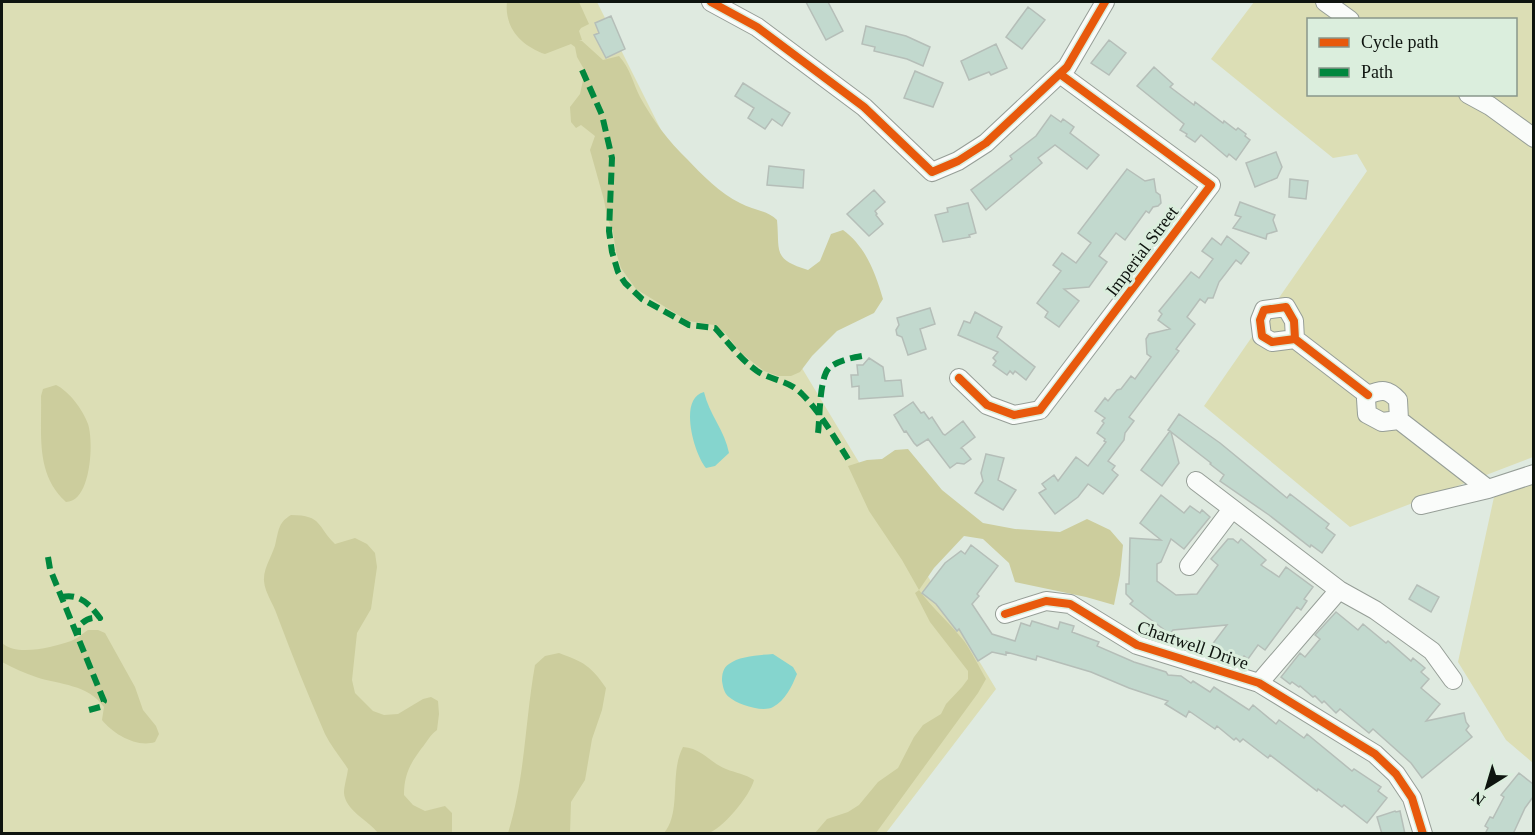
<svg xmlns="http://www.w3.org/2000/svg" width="1535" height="835" font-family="'Times New Roman',serif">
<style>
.green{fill:#dcdeb5;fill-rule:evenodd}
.forest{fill:#cccd9d}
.water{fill:#85d5ce}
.building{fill:#c2d9ce;stroke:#b5beb8;stroke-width:1.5}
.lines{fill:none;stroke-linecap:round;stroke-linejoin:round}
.minor-casing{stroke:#969e97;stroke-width:20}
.minor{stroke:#fafcfa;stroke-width:18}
.quiet{stroke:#00873e;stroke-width:6;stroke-dasharray:12 6;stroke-linecap:butt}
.cycleway-casing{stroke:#dbeedd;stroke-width:11}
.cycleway{stroke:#e8590c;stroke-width:8}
.labels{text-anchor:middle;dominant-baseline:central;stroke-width:6;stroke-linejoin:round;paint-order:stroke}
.street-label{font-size:18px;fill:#0e140f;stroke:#dbeedd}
</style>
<rect width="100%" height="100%" fill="#dfeae0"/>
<path class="green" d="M2,2H597L699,206L762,302L996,689L886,833L2,834Z
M1254,2H1533V457L1350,527L1204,406L1367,171L1357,154L1333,158L1211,59ZM1308,20H1516V94H1308Z
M1533,483V763L1506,740L1458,662L1494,497Z"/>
<path class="forest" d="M507,2H579L589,24L581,28L579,31L582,40L579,41H582L603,60L619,56C630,68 633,83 640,97C652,119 669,142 687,159C702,175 720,193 740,203C752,210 767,210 777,220C780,252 772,259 808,270L820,261L831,234L843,230C866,247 875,272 883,299L874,313L837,331L812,356L800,372L791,376H778L764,371L741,353L725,333L714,325L688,321L636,289L628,278L621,268L616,252L613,232L607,217L604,200L590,150L595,136L581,125L576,128L571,122L570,107L580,94L585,71L577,57L575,47L571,44L545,54C522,46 504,28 507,2Z
M56,385C69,391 83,410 88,424C94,442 91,502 66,502C35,474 42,434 41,396L43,389Z
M908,449L942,490L983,523L1015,529L1060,532L1087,519L1110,530L1123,545L1120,575L1114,605L1086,597L1015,582L1009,563L983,539L964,536L934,568L919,590C932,608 950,623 964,641C972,652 979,667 986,679L978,693L876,833H815L827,819L848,812L859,805L878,782L898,768L914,737L923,725L941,714L946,704L962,687L968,679V671L930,622L915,593L919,590L902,560L869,511L848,466L867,460L882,459L895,450Z
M291,515C323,515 317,527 335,544L355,538L367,544L375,553L377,567L371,609L357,633L352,680L355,693L373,711L384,715L398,714L423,699L431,697L438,701L439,714L437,730C430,735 427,742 421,749C410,764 404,775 404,795L413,805L425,811L445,806L452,813V833H378C369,821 345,810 344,793C344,786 347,777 348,769C341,758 331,746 325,734C308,695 292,655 277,615C273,603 265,593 264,581C263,567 274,554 276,541C279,529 279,522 291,515Z
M88,630H98L105,633L135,687L143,710L156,726L159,734L155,742C137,748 113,734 102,720L104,707C88,684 60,685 36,677C24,673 13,668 2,662V643C17,657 53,647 71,641C77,639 83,633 88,630Z
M559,653C584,662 591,666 606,688L602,710L592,739L585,780L571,802L570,833H508C525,779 525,721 535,665L545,656Z
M683,747C702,748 710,763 726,769C736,773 745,774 754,780C750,796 722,830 706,834C693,835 677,834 664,833C682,812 669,773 683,747Z"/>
<path class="water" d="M704,392C709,414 725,431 729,453L715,466L706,468C694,454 678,398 704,392Z
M773,654L793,667L797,674C792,686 785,701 773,707C762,713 737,704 729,697C724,693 723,687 722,681C722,674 723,668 729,664C739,656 760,655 773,654Z"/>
<path class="building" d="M806,2H828L843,31L826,40Z
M1028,7L1045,20L1022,49L1006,37Z
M611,16L625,49L606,58L594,35L599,33L595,23Z
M866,26L906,36L930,47L923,66L907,59L874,51L875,47L862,44Z
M1109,40L1126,53L1109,75L1091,63Z
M996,44L1007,68L991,75L989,72L969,80L961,61Z
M1154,67L1173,84L1170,87L1194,105L1195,102L1223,123L1224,121L1236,130L1238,128L1246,134L1245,136L1250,140L1236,160L1229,154L1227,157L1201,135L1195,142L1186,136L1187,134L1180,130L1184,124L1137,86Z
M915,71L943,83L933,107L904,98Z
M743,83L790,113L782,126L772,119L765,129L748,118L754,108L735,96Z
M1051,115L1061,122L1063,119L1074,127L1070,133L1099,155L1087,169L1055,145L1038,158L1042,163L986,210L971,190L1012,159L1010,156L1036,136Z
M1276,152L1282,167L1277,178L1255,187L1246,163Z
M769,166L804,170L803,188L767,185Z
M1127,169L1145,181L1154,179L1156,192L1160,195L1161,203L1158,206L1153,207L1149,213L1146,211L1125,240L1116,233L1099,256L1107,262L1089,287L1064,289L1079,301L1059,327L1045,317L1048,312L1037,303L1061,271L1053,265L1062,253L1076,263L1091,243L1078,233Z
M1290,179L1308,181L1306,199L1289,197Z
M874,190L885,202L875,211L877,214L876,215L883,224L869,236L847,214Z
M1240,202L1275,215L1273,220L1277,231L1267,234L1266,239L1233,228L1241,217L1235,215Z
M968,203L976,233L969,235L970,237L943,242L935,215L948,212L947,208Z
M1227,236L1249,253L1241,264L1236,260L1219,282L1213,298H1208L1205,303L1200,299L1187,317L1195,324L1176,349L1179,351L1129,417L1134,421L1125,433L1124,440L1108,461L1115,466L1112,470L1118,475L1103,494L1088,484L1078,497L1055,514L1039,493L1046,489L1042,484L1054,475L1058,481L1076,457L1088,466L1106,442L1104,441L1105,439L1097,433L1104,423L1102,421L1105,418L1095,411L1105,398L1108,401L1117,390L1121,389L1131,376L1135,379L1151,357L1147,354L1146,339L1149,334L1170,329L1158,320L1162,314L1159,311L1191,272L1199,278L1213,259L1202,251L1212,238L1221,245Z
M930,308L935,324L920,329L926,349L908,355L902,337L897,335L896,330L899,325L897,318Z
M975,312L1002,327L997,337L1035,367L1026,380L1015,371L1013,374L1010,371L1007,375L993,365L996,361L993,358L998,352L958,335L964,321L970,323Z
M869,358L883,367L885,381L901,380L903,396L859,399V386L852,387L851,375H858L857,365H863Z
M913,402L921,413L924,412L929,419L932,417L943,434L945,435L963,421L975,437L961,448L963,449L971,459L964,464L957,463L950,468L928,439L917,446L914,443L906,431L904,432L894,415Z
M1179,414L1220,443L1287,498L1290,494L1329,524L1326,528L1335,535L1322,553L1311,545L1310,547L1269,515L1220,481L1224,475L1210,464L1211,463L1171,432L1179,463L1162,486L1141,470L1170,431L1168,430Z
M986,454L1004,458L998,480L1016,490L1003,510L975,493L983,481L981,473Z
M1161,495L1184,513L1190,506L1200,513L1202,510L1210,517L1184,549L1171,539L1161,562L1157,564V581L1176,595L1197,594L1218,565L1211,559L1228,539H1233L1238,543L1241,539L1266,560L1261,565L1279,577L1286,567L1313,587L1304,599L1307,601L1301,610L1297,607L1265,650L1258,645L1248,659L1244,656L1241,659L1239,657L1227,658L1211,646L1227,625L1173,630L1170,634L1130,604L1133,601L1126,594V584H1129L1130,538L1161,540L1140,523Z
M971,545L998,566L977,594L979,596L972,604L992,634L1015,641L1021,623L1030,626L1032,621L1058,629L1060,622L1074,626L1072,632L1099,642L1097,646L1134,662L1166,672L1168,675L1181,676L1191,683L1193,681L1210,692L1214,687L1249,710L1253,705L1276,724L1279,720L1304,738L1307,734L1352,771L1354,769L1381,787L1378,791L1387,798L1367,823L1344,805L1342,807L1318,789L1317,791L1270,755L1268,758L1243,739L1240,742L1236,738L1234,740L1217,726L1215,729L1189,711L1186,717L1165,704L1168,701L1129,688L1091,672L1037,656L1036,660L1006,652V655L992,652L978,661L959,629L957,631L936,604L922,593L945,563L961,551L965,554Z
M1417,585L1439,597L1431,612L1409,599Z
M1336,612L1358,630L1363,624L1386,643L1388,641L1411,661L1413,658L1425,668L1421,672L1429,679L1421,688L1440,704L1426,721L1464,713L1466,722L1469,726L1466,730L1472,737L1422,778L1411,763L1373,729L1369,733L1340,709L1336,713L1324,701L1322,703L1315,696L1313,697L1300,686L1299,687L1292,682L1290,684L1281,677L1300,653L1305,657L1320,639L1315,635Z
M1519,773L1533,784V797L1525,808L1513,834H1485L1488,828L1485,826L1490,817L1493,818L1504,797L1501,795Z
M1395,811L1396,812L1400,811L1405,834H1382L1377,817Z"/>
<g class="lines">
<g class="minor-casing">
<path id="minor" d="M711,2L757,27L864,107L932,172L958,161L986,143L1067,67L1105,2
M1325,2L1350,20
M1468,94L1490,106L1534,138
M1295,339L1294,321L1286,307L1264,310L1260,320L1262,336L1272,342L1295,339L1368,395
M959,378L987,405L1014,415L1040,410L1211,185L1060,74
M1368,395L1366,399L1367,414L1382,422L1399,420L1488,489
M1368,395C1382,389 1388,389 1398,400L1399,420
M1196,481L1339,590L1375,610L1432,651L1453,680
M1421,505L1488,489L1534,474
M1189,566L1232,509
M1005,614L1046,601L1070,604L1137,645L1259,683L1375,754L1396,774L1412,798L1423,834
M1259,683L1339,590"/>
</g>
<use href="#minor" class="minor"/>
<path class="quiet" d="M582,70L602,115L612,158L609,231L612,252L618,272L625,283L642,299L689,325L715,328C729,343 740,359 757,371C772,381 789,380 802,394C820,412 834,437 848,459
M818,433C820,418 819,376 830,367C840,360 851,358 862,356
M48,557L50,569L104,701L100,707L89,710
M62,597C80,593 90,605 100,618C89,617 85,620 78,627V635"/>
<g class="cycleway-casing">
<path id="cycleway" d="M711,2L757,27L864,107L932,172L958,161L986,143L1067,67L1105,2
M1295,339L1294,321L1286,307L1264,310L1260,320L1262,336L1272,342L1295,339L1368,395
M959,378L987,405L1014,415L1040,410L1211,185L1060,74
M1005,614L1046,601L1070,604L1137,645L1259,683L1375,754L1396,774L1412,798L1423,834"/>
</g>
<use href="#cycleway" class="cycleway"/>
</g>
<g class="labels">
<g class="street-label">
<text transform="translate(1142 251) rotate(-53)">Imperial Street</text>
<text transform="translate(1193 645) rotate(19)">Chartwell Drive</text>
</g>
</g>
<rect width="1535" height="835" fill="none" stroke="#0e140f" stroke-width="6"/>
<rect x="1307" y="18" width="210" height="78" fill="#dbeedd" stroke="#89978b" stroke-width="1.5"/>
<rect x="1319" y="38" width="30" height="9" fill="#e8590c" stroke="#89978b" stroke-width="1.5"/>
<text x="1361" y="48" font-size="18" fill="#0e140f">Cycle path</text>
<rect x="1319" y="68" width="30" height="9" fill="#00873e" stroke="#89978b" stroke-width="1.5"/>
<text x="1361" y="78" font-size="18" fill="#0e140f">Path</text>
<g transform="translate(1487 787) rotate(217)" stroke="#dbeedd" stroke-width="4.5" paint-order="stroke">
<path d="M0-4.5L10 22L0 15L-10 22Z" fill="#0e140f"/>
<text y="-9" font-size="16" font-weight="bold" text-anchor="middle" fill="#0e140f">N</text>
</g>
</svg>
